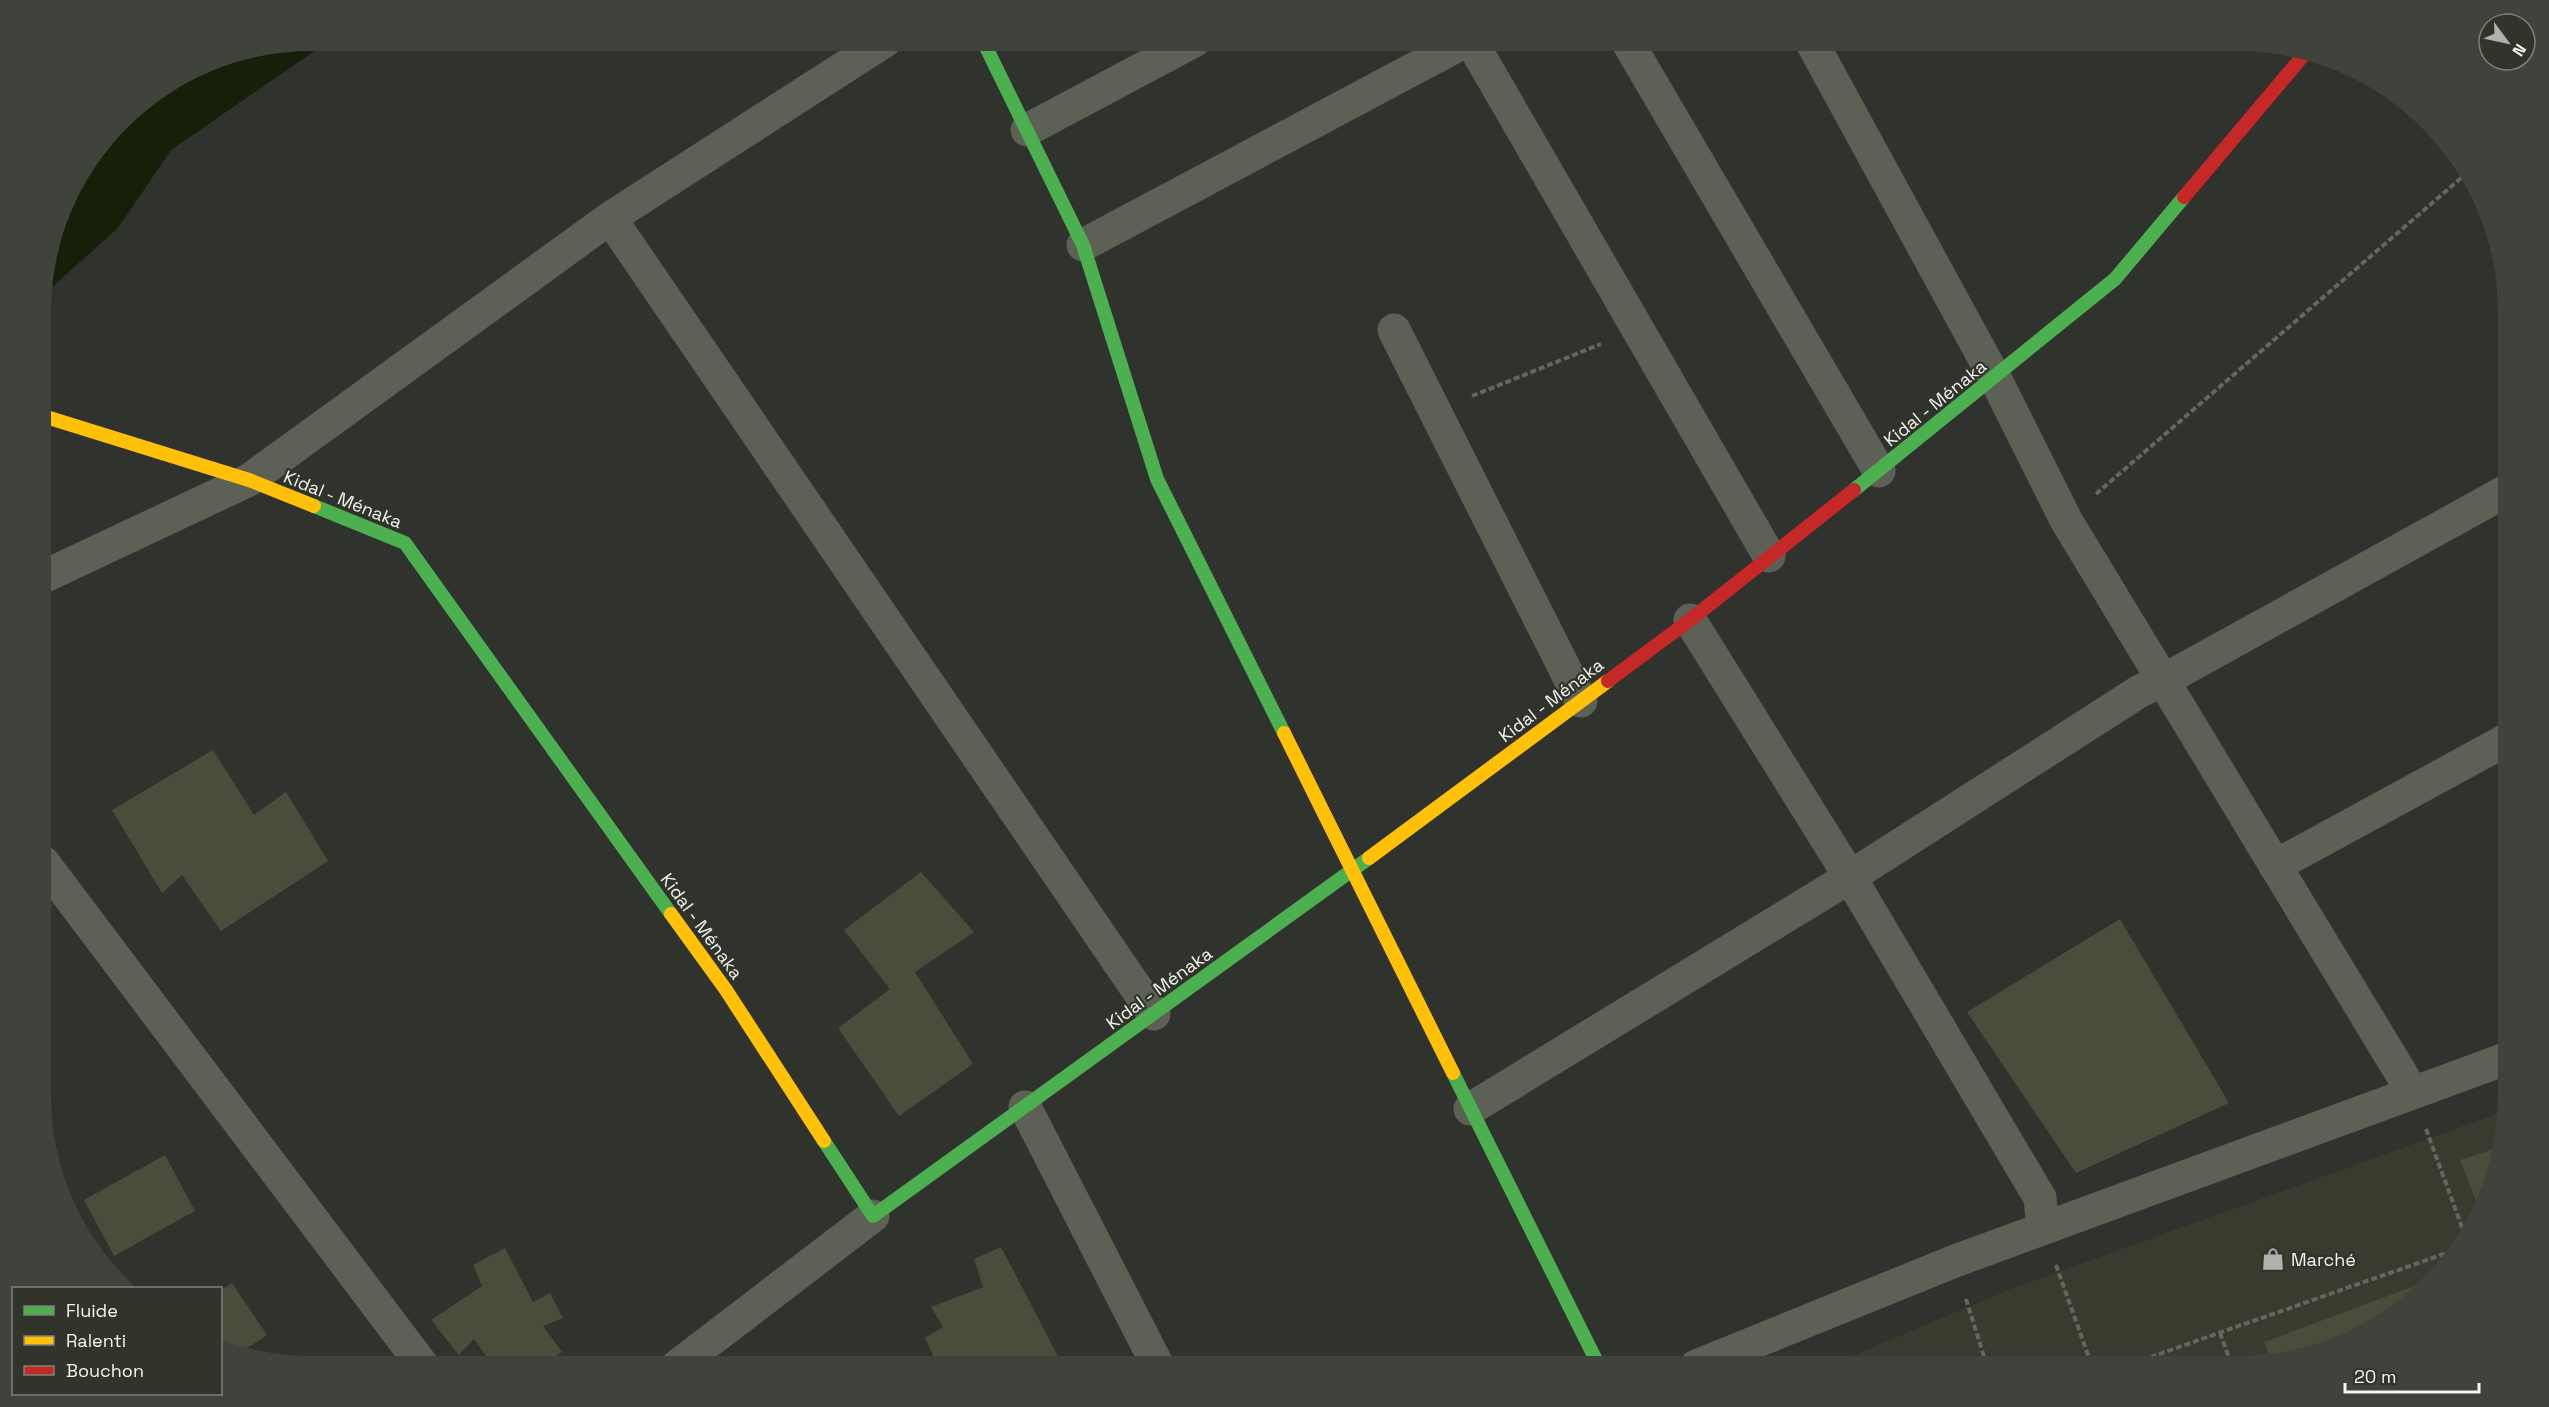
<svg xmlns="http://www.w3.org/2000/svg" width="2549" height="1407" font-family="'Space Grotesk',sans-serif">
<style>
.built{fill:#373c2e}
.water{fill:#181f09}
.building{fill:#494e3c}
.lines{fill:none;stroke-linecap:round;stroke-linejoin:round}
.path{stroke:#64675f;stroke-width:4;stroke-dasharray:6 3;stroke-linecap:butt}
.street{stroke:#5c6055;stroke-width:33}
.fast{stroke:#4caf50;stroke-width:14}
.slow{stroke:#ffc107;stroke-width:14}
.jam{stroke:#c62828;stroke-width:14}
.labels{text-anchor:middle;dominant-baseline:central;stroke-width:4.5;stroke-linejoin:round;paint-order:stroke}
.street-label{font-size:18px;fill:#f3f5f0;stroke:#30342b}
.poi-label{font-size:18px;fill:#f3f5f0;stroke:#30342b;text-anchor:start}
</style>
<rect width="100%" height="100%" fill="#30322d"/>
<path class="built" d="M2508,1110L2472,1230L2429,1287L2373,1330L2254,1366H1828L2008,1290Z"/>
<path class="water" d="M312,41H329L171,150L118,228L43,295V277L69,192L133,108L208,61Z"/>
<path class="building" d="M213,750L254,815L286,792L328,861L221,931L182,875L162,893L112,810Z
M921,872L974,932L915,972L973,1064L899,1116L838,1028L890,989L844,930Z
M2120,919L2229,1103L2076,1173L1967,1012Z
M2497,1148L2481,1202L2477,1203L2460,1160Z
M165,1155L195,1211L114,1256L84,1200Z
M1001,1247L1063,1366H961L958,1359L938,1366L925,1338L943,1327L931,1307L983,1287L974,1259Z
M505,1248L533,1302L550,1293L563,1318L543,1326L562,1352L542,1366H493L474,1339L459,1355L431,1320L482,1286L473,1265Z
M2436,1278L2429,1287L2373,1330L2271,1361L2264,1342Z
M232,1283L267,1335L237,1355L220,1348V1291Z"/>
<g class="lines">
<path class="path" d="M1472,396L1601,344
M2096,494L2468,172
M2426,1129L2466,1238
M2056,1265L2092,1366
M1966,1299L1987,1366
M2220,1333L2232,1366
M2125,1366L2458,1249"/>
<path class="street" d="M1471,41L1769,556
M1627,41L1879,471
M1811,41L1995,378L2066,520L2413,1093
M1027,130L1194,41
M610,218L1154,1014
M1083,245L1466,41
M1394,330L1581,701
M43,577L249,480L610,218L885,41
M1690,620L1850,877L2040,1198L2043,1228
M43,862L423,1366
M2275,866L2508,739
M1025,1107L1158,1366
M1470,1109L1850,877L2140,691L2164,680L2508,490
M677,1366L873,1216
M1696,1366L1955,1261L2508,1058"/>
<path class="fast" d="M983,41L1083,245L1157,479L1284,733
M1854,490L2115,279L2184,197
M314,506L405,543L671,914
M1453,1073L1599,1366
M824,1141L873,1216L1369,858"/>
<path class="slow" d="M43,416L249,480L314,506
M1284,733L1453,1073
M1369,858L1608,681
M671,914L726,990L824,1141"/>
<path class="jam" d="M2184,197L2308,50
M1608,681L1690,620L1854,490"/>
</g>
<defs>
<g id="shop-bare" transform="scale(1.8)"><path d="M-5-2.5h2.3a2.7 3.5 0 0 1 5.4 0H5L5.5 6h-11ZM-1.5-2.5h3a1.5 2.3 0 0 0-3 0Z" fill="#afb1ac" stroke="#30342b" stroke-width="2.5" paint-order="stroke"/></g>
</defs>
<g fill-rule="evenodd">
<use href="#shop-bare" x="2273" y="1259"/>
</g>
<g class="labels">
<g class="street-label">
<text transform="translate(1935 403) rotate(-39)">Kidal - Ménaka</text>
<text transform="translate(343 499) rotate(22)">Kidal - Ménaka</text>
<text transform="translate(1551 700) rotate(-37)">Kidal - Ménaka</text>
<text transform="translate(702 926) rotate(54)">Kidal - Ménaka</text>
<text transform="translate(1159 988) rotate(-36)">Kidal - Ménaka</text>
</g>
<g class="poi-label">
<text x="2291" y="1259">Marché</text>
</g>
</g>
<path d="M0 0H2549V1407H0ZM312 51H2237A261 261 0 0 1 2498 312V1095A261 261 0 0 1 2237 1356H312A261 261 0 0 1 51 1095V312A261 261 0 0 1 312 51Z" fill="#40433b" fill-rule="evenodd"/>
<rect x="12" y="1287" width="210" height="108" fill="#30342b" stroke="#7e817a" stroke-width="1.5"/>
<rect x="24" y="1306" width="30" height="9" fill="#4caf50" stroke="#7e817a" stroke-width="1.5"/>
<text x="66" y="1317" font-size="18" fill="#f3f5f0">Fluide</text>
<rect x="24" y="1336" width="30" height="9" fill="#ffc107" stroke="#7e817a" stroke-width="1.5"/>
<text x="66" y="1347" font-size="18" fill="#f3f5f0">Ralenti</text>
<rect x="24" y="1366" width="30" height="9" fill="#c62828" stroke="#7e817a" stroke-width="1.5"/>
<text x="66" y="1377" font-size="18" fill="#f3f5f0">Bouchon</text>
<g transform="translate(2507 42) rotate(123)"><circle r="28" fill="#30342b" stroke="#7e817a" stroke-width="1.5"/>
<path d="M0-4.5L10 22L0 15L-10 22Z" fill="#afb1ac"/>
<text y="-9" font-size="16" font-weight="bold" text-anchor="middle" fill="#f3f5f0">N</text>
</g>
<path d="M2345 1383v9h134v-9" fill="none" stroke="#f3f5f0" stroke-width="3"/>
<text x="2354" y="1383" font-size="18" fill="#f3f5f0" stroke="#30342b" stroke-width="4.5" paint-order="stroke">20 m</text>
</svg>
